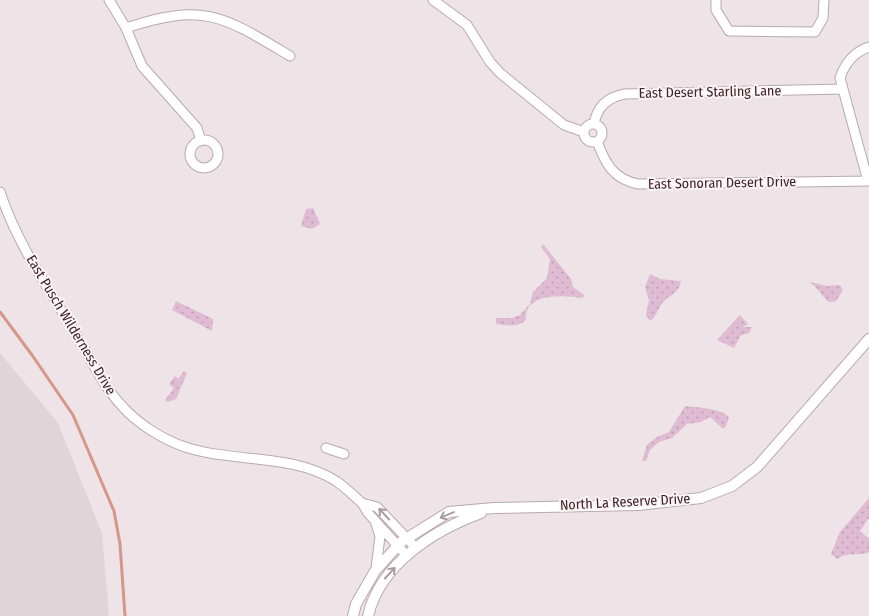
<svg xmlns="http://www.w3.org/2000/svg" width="869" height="616" font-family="'Fira Sans Condensed',sans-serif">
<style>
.built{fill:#e1d4d9}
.grass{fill:url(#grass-dots)}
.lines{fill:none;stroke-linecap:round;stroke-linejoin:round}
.stream{stroke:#d59789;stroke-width:3}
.minor-casing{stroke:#baa9ae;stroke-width:11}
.tertiary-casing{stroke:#baa9ae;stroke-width:12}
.minor{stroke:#fff;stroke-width:9}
.tertiary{stroke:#fff;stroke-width:10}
.oneway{stroke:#a99c9f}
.labels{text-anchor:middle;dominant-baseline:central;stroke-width:4;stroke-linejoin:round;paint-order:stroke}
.street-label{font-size:14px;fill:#402229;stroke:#faf4f7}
</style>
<defs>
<pattern id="grass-dots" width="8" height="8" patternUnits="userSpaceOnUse" patternTransform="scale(1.25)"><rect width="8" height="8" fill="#dfbbd4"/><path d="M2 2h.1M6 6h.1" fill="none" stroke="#c0a0b6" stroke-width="1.8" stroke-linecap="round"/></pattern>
</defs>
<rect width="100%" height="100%" fill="#eee3e7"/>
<path class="built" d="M0,353L58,423L102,533L109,616H0Z"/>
<path class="grass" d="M313,208L320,224L312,229L301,226L306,209Z
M543,244L571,279L573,287L584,295L583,298C564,295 523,292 526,320C517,328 507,325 496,324V318H512L520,315L530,304L533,292L547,278L550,259L541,247Z
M650,274L660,279L681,281C679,295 668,294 661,305C657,312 656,316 650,321L646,315L649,300L645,287Z
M810,282L827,286L840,285L843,290L836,301L829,302C821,296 818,288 810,282Z
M176,301L213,319L212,331L172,310Z
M740,315L748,324L743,327H752L749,333L741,335L734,348L717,340Z
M184,371L187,373L176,399L168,402L165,400L174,388L169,384L175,376L178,379Z
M685,406C695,407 726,409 729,418L725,428H722L710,417L701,422L687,424L672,438L659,442L650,450L646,461H642L647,445L657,437L669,432Z
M869,498V518L860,531L869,539V552C859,557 849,551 837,559L831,554L840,532Z"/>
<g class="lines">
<path class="stream" d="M0,312L32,355L73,415L99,476L114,511L120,544L125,616"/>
<g class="minor-casing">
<path id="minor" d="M109,0L126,28L142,66L197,128L201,141
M433,0L467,25L490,62L500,73L564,125L584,132
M716,0V10L729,31L815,32L823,18L824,0
M126,28C204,2 223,16 290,56
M594,124C597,107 608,97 625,94L843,89
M584 133a9 9 0 1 1 18 0a9 9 0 1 1-18 0Z
M190 154a14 14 0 1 1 28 0a14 14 0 1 1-28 0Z
M597,141C605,163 613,179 638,184L869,181
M868,181L840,78C845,63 854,52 869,47
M0,192C17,244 49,289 77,336C91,359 103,386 122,406C138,424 162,439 185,447C234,463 291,453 336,481C345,487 354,496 362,503
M326,448L344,454
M376,524L380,536L376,569
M407,556L368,513L362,503L377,507L416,548"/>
</g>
<g class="tertiary-casing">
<path id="tertiary" d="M353,616L356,604L375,571L401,542L449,512L494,508L638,505L701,498L732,486L757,467L869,339
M368,616C380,564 434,530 481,513"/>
</g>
<use href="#minor" class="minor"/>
<use href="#tertiary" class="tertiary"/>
</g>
<defs><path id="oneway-shaft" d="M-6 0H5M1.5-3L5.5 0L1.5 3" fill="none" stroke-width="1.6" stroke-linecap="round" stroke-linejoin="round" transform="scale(1.25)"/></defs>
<g class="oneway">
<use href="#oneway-shaft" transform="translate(384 514) rotate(-133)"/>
<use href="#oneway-shaft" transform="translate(447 515) rotate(157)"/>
<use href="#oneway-shaft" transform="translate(390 573) rotate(-47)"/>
</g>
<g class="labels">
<g class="street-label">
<text transform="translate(710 92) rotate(-1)">East Desert Starling Lane</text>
<text transform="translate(722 183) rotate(-1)">East Sonoran Desert Drive</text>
<text transform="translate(71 325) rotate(59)">East Pusch Wilderness Drive</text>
<text transform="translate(625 502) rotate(-3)">North La Reserve Drive</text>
</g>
</g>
</svg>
